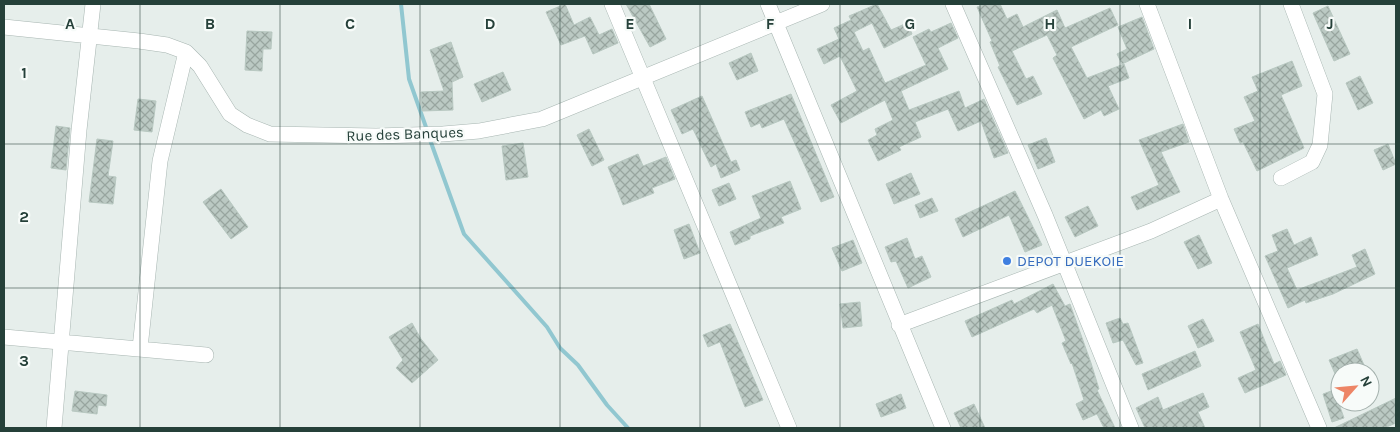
<svg xmlns="http://www.w3.org/2000/svg" width="1400" height="432" font-family="Karla,sans-serif">
<style>
.lines{fill:none;stroke-linecap:round;stroke-linejoin:round}
.stream{stroke:#91c7d0;stroke-width:4}
.building{fill:url(#building-cross-hatch);stroke:#b8c8c1}
.minor-casing{stroke:#a8b6b2;stroke-width:16}
.minor{stroke:#fff;stroke-width:15}
.grid{fill:none;stroke:#254039;stroke-width:1;stroke-opacity:0.55}
.shop-dot{fill:#3f7fe0;stroke:#f7fbf9;stroke-width:2}
.labels{text-anchor:middle;dominant-baseline:central;stroke-width:4.5;stroke-linejoin:round;paint-order:stroke}
.street-label{font-size:15px;fill:#254039;stroke:#f7fbf9}
.shop-label{font-size:15px;fill:#366cbe;stroke:#f7fbf9;text-anchor:start}
.grid-label{font-size:16px;text-anchor:middle;font-weight:bold;fill:#254039;stroke:#f7fbf9;stroke-width:4.5;stroke-linejoin:round;paint-order:stroke}
</style>
<defs>
<pattern id="building-cross-hatch" width="8" height="8" patternUnits="userSpaceOnUse" patternTransform="scale(1.25)"><rect width="8" height="8" fill="#bbc9c3"/><path d="M0 0l8 8M0 8l8-8" fill="none" stroke="#98a59f"/></pattern>
</defs>
<rect width="100%" height="100%" fill="#e6eeeb"/>
<g class="lines">
<path class="stream" d="M401,4L409,79L427,130
M429,137L464,234L547,327L560,348L578,365L607,405L628,428"/>
</g>
<path class="building" d="M565,4L574,25L590,17L599,35L612,29L618,43L593,54L585,36L561,45L546,12Z
M626,4H649L666,39L650,47Z
M877,4L891,30L907,23L912,34L884,48L872,23L854,32L863,51L869,48L885,83L926,65L913,37L929,29L931,32L951,23L958,38L938,48L948,69L901,91L909,110L959,91L965,108L984,99L1008,153L994,158L981,121L958,131L948,109L915,122L921,137L899,147L901,150L878,161L868,140L877,135L875,129L893,120L885,100L841,123L831,105L857,91L840,56L824,64L817,49L839,39L834,28L851,20L849,16Z
M985,4H1000L1007,19L1017,14L1023,27L1057,10L1065,28L1110,8L1118,25L1071,47L1087,78L1124,64L1129,78L1108,86L1119,109L1104,116L1101,110L1084,119L1053,58L1057,55L1047,35L1012,51L1026,79L1033,76L1042,94L1017,105L998,67L1000,66L990,42L992,41L977,7Z
M1328,6L1350,54L1334,61L1313,13Z
M1142,17L1154,49L1122,64L1117,54L1127,49L1118,27Z
M247,31L272,32L271,49H263L262,71L245,70Z
M451,42L463,77L452,82L453,110L422,111L421,92L444,91L430,50Z
M751,53L758,71L737,80L729,63Z
M1292,61L1302,86L1281,95L1304,148L1257,171L1243,142L1240,143L1234,129L1255,121L1244,97L1258,91L1252,77Z
M503,72L511,90L482,102L474,84Z
M1360,76L1373,103L1358,110L1346,83Z
M791,94L834,197L821,202L784,119L762,128L760,123L751,127L745,112Z
M702,96L731,162L736,160L740,170L721,178L716,164L711,167L693,129L682,134L671,110Z
M138,99L156,101L152,132L134,130Z
M1183,124L1189,142L1161,152L1180,192L1137,210L1131,197L1159,185L1139,140Z
M56,126L70,128L66,170L51,168Z
M589,129L604,160L592,166L577,135Z
M1046,138L1055,162L1038,169L1028,145Z
M97,139L113,141L108,176L116,177L113,204L89,202Z
M523,143L528,177L506,180L502,146Z
M1388,144L1396,164L1383,170L1374,150Z
M638,154L643,166L666,157L675,179L652,188L654,193L623,205L608,167Z
M911,173L920,194L894,204L886,184Z
M790,181L801,209L781,217L784,223L750,236V239L735,245L730,232L761,218L752,196Z
M729,183L736,199L719,206L712,190Z
M221,189L248,227L231,239L203,202Z
M1015,191L1042,245L1025,252L1009,215L963,237L955,219Z
M932,198L938,211L920,218L915,205Z
M1088,206L1098,226L1075,237L1065,217Z
M689,224L700,253L684,259L674,230Z
M1287,229L1294,245L1311,237L1318,255L1287,268L1297,290L1357,267L1352,255L1365,249L1375,274L1333,294L1306,303L1305,300L1288,308L1265,256L1278,251L1272,235Z
M1199,235L1212,263L1198,269L1184,242Z
M907,238L915,259L922,256L931,277L908,288L896,261L891,262L885,247Z
M853,240L862,263L842,271L832,248Z
M1053,284L1065,306L1070,304L1091,363L1099,389L1097,390L1115,428H1104L1097,414L1083,420L1076,404L1084,400L1072,363L1071,364L1062,343L1066,341L1052,305L1037,313L1034,309L972,337L965,321L1012,300L1014,304Z
M860,302L862,326L843,328L840,304Z
M1120,318L1123,324L1128,323L1143,363L1136,365L1123,340L1113,343L1106,323Z
M1203,319L1214,341L1198,348L1188,326Z
M412,323L421,339L438,360L412,383L396,368L403,360L389,337Z
M730,324L763,400L745,407L720,342L708,347L703,335Z
M1258,324L1274,364L1280,361L1286,375L1245,393L1238,378L1256,370L1240,332Z
M1357,349L1364,365L1340,372L1336,376L1329,360Z
M1195,351L1201,366L1148,390L1142,374Z
M1334,390L1344,418L1332,422L1323,394Z
M75,391L107,395L106,406L98,405L97,414L72,411Z
M1203,393L1209,407L1198,412L1205,428H1145L1136,408L1158,397L1163,410Z
M901,394L906,408L881,417L876,404Z
M1396,398V423L1384,428H1334Z
M974,404L985,428H961L954,413Z"/>
<g class="lines">
<g class="minor-casing">
<path id="minor" d="M612,4L789,428
M768,4L943,428
M953,4L1045,215L1131,428
M1147,4L1221,199L1319,428
M4,27L139,41L167,45L186,52L200,66L230,114L247,125L270,134L376,136L443,134L479,131L542,119L822,4
M1281,178L1312,162L1320,145L1325,94L1291,4
M899,325L1151,231L1221,199
M4,337L206,355
M140,348L160,161L186,52
M54,428L79,130L93,4"/>
</g>
<use href="#minor" class="minor"/>
</g>
<path class="grid" d="M140,4V428M280,4V428M420,4V428M560,4V428M700,4V428M840,4V428M980,4V428M1120,4V428M1260,4V428M4,144H1396M4,288H1396"/>
<circle class="shop-dot" cx="1007" cy="261" r="5"/>
<g class="labels">
<g class="street-label">
<text transform="translate(405 134) rotate(-2)">Rue des Banques</text>
</g>
<g class="shop-label">
<text x="1017" y="261">DEPOT DUEKOIE</text>
</g>
</g>
<g class="grid-label">
<text x="70" y="29">A</text>
<text x="210" y="29">B</text>
<text x="350" y="29">C</text>
<text x="490" y="29">D</text>
<text x="630" y="29">E</text>
<text x="770" y="29">F</text>
<text x="910" y="29">G</text>
<text x="1050" y="29">H</text>
<text x="1190" y="29">I</text>
<text x="1330" y="29">J</text>
<text x="24" y="78">1</text>
<text x="24" y="222">2</text>
<text x="24" y="366">3</text>
</g>
<rect width="1400" height="432" fill="none" stroke="#254039" stroke-width="10"/>
<g transform="translate(1355 387) rotate(63)"><circle r="24" fill="#f7fbf9" stroke="#a3b0ac"/>
<path d="M0-4L9 19L0 12L-9 19Z" fill="#ed8566"/>
<text y="-8" font-size="14" font-weight="bold" text-anchor="middle" fill="#254039">N</text>
</g>
</svg>
